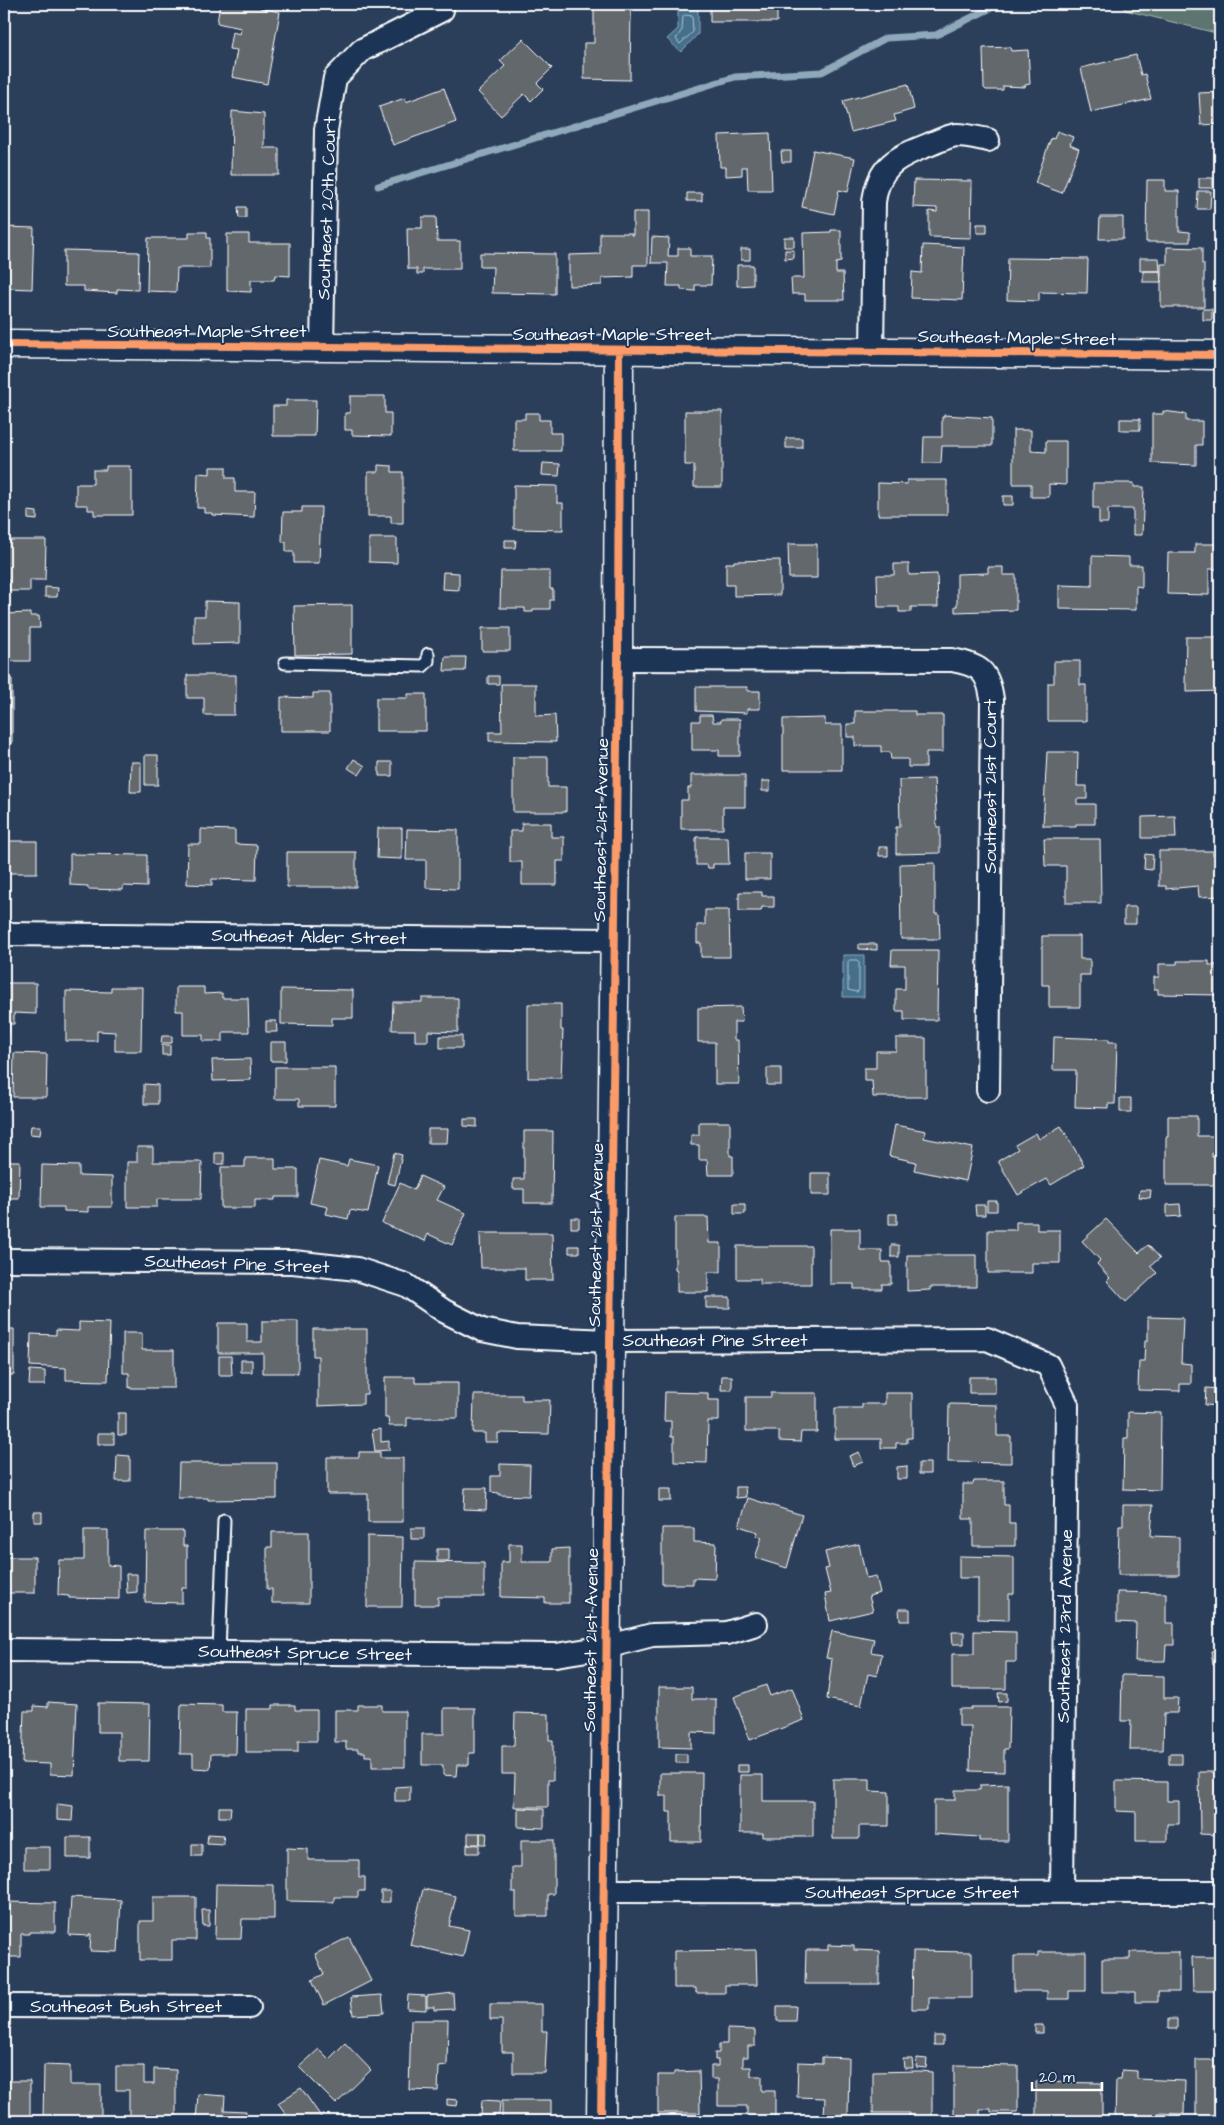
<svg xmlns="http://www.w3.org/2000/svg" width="1224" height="2125" font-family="'Architects Daughter',sans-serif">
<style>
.green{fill:#5c7470;stroke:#aebab8}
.water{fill:#456f8c;stroke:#8fa9ba}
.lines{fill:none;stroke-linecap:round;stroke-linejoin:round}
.shore{stroke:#b5c5d1;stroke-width:1}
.stream{stroke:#8fa9ba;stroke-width:7}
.building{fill:#63676d;stroke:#fff}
.service-casing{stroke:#fff;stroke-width:15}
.minor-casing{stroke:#fff;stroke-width:26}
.tertiary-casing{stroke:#fff;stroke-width:31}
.service{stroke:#1d3557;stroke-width:11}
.minor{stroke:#1d3557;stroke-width:22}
.tertiary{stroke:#1d3557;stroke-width:28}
.cycleway-casing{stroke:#1d3557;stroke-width:11}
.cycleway{stroke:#fa9b69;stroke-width:8}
.labels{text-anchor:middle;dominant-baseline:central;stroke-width:4;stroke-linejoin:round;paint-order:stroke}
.street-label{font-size:18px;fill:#fff;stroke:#1d3557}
</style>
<rect width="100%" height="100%" fill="#2b3f5b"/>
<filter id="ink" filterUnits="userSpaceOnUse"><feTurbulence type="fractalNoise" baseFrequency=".02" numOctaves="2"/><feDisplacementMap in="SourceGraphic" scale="10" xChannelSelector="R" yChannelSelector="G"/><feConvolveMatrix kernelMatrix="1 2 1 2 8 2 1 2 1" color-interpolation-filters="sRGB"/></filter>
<g filter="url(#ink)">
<path class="green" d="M1121,4H1220V34L1125,10Z"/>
<path class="water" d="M698,9V34L681,52L667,39L678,29V10Z
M843,955H864V997H843Z"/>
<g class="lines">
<path class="shore" d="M685,15L692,16L693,32L680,44L676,39L682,30L683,17Z
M850,960H857L859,962V990L857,992L848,990V962Z"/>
<path class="stream" d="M378,186L735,77L822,72L886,38L936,35L999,4"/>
</g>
<path class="building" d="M220,4H261L260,8L280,12L267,84L232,77L237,50L229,49L232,32L240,34L241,28L217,23Z
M710,4H777V22H710Z
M881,4H916L882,7Z
M594,5L631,6L630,80L584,79V43H594Z
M523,39L552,68L537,83L543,89L531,101L524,94L501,116L478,92L505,66L500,61Z
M1010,47L1011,51L1028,50L1030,84L1025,85V87L1003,86V90H986L984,88L983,48Z
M1136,55L1141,75L1145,74L1151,99L1091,112L1081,68Z
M908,84L914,109L894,115L896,121L851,132L843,101Z
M444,88L456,122L393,145L379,107L405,98L406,102Z
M1220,92V124L1201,125L1199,93Z
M232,111L264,114V148H279V175H231Z
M1057,131L1073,137L1070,145L1079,149L1062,193L1035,183L1051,138L1054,139Z
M770,133L772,190H748L747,167H742V175L726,176V167H720L719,135Z
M813,150L855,158L848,192L839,190L834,214L802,207Z
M781,151H791V162H782Z
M1199,178H1213V188H1199Z
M914,180L972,181L971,238L929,237V211L937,212V208L913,207Z
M1147,180H1165V191H1179V231L1190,232V242H1146Z
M1198,191H1211L1210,209H1197Z
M687,193H702V201H687Z
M238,207H246V218H239Z
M633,212H648V265H633V277L602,278V285L569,286V255L600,254V233H631V235H633Z
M422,217H436L437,241H460V269H423V274H417V269H408L407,228H422Z
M1100,217H1123V239H1099Z
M977,224H987V233H977Z
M4,227L34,228L32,289L6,288V273H4Z
M831,230H841V262L836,263V273H843L844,300H805V294H792L791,278H804L803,233L831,232Z
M189,232H207V238H210V268H177L176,292L147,291L148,238H189Z
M227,234H249V243H290V276L275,275L274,280H251V292L227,291Z
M652,237L669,238L668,256H678V248H690V256H712L711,285H695V291L681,290V286H667L668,263H651Z
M784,237H794V247H784Z
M923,245L964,247L962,300L911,298L912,272L922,273Z
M1167,247L1202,248V264H1204V307H1161V264H1167Z
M741,249H750V260H741Z
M64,250L139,252L138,290L117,289V293L84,291V286H64Z
M785,250H794V258L785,259Z
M480,253L555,254V294L492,293L493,267H480Z
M1008,258L1088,259L1087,293L1039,292V301L1007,300Z
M1140,258H1159L1160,271H1140Z
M737,265H753V285L737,286Z
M1143,271H1160L1161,282H1143Z
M1203,309H1212V320H1203Z
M350,396H385V413H391V436L352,435V430H345V413H350Z
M286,400H316L315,436H273V406H286Z
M685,411H722V487H694V465H685Z
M1163,411L1186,414V421H1202V445H1196V465L1152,463V414H1163Z
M525,413H539V420H550V433H561V451H514V419H525Z
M944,415L992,418V446H942L941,463H923L924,437H942V417H944Z
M1120,419H1140V430H1120Z
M1013,430H1031V451L1046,452V441H1066V485L1049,484V497H1031V484H1013Z
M786,438H802V448H786Z
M543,463L560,464L559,476L542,475Z
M378,465L392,466V472H403V523H391V516H368V472H378Z
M106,466H130V470H132V515H94V510H88V505H76V484H93V470H106Z
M210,467H226V478H235V492H255L254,517L212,515V513H204V508H197L198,473L210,474Z
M907,480H947V515H878V483L907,484Z
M1093,483H1134V487H1144L1142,535H1133V509H1108V523H1099V508H1093Z
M514,485L557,486V503H563V530L514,529Z
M1003,496H1013V505H1003Z
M302,507H321L319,563H294V552H286V542H282L283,512H302Z
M28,511L37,512V520L28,519Z
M369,538H397V563L369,562Z
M6,540H46L45,580H30V591H9V580H4V544H6Z
M505,540H516L515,548H505Z
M788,544H817V578H789Z
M1195,544H1217V569H1209V595L1167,594L1168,553H1195Z
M1092,556L1129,557V565H1142V587L1136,586V610L1059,609V585L1092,586Z
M780,560V595L734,596V585H726V563H734V561Z
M894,564H909V575L937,574L938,607H911V612H899V607H878L877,575H894Z
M988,567H1003V575H1016V610L955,612V606H957V574L988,573Z
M501,571H550V589H553V600H550V609H533V612H525V608H500Z
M443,572L459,573V590L442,589Z
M45,587L58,588L57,597H45Z
M205,601L240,602V643L194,644V616H205Z
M352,605V654L295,655L294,606Z
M30,613V616H39L40,628H30V661H4V614Z
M482,628H510V651H482Z
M1186,637H1220V691L1187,692V683H1185Z
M445,657H466L465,671H444Z
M1054,661H1080V685H1086V721H1048V683H1054Z
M187,675H236V703H234V715H204V698H187Z
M488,676H499V684H488Z
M4,679H12V743H4Z
M501,684H536V716L555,715L556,742L489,741V732H502Z
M696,687H747V691H760V709H747V713L696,711Z
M313,693H330V731H281V697L313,698Z
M408,694H426V731H376V698H408Z
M855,711H915V715H943V752H926V767H908V759H891L890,752H881V746H855V737H847V724H855Z
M700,715H712L713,722H721V719H740V756H719V750H692V721H700Z
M825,718V725H842V770H783V719Z
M1047,752H1078L1077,786H1087V799H1077V804H1095V824H1076V826H1043Z
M145,755H158V785H145Z
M513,757H548V787H566V812H513Z
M354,759L365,766L359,775L348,768Z
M131,762H141V792H130Z
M379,762H392V776H379Z
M691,775H745V807H723V829H681V800H688V788H691Z
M934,779L937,827H940V853L896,854V827H900L899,780Z
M762,781H770V791H762Z
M1175,816L1176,838H1142V817Z
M522,823H551V837H564V861H557V885H522V862H510V831H522Z
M378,828H402V859L377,858Z
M201,829L235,830V844L257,845L256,880L212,879V885L187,884L188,844H201Z
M407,829L458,830V889L426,888V860H406Z
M696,837H728L729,864H713V868H708L707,865H696Z
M1044,839H1100L1101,903H1066V866H1045Z
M4,841H37V873H4Z
M879,847H888V856H879Z
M1159,851H1213V855L1220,854V896L1199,897L1198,886L1166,889V886H1159Z
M287,852H356V887H287Z
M745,853H770V879H745Z
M70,854L147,855V887L123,886V890L88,889V886L70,885Z
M1145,854L1153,855L1152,870L1144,869Z
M935,863V914H939L940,939H901L900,864Z
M739,892H762V896H774V907H762L761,911H739Z
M1124,907H1136V924H1124Z
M705,910H729L730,957H701V943H697V925H705Z
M1042,936H1080V959H1090V975H1080V1007H1049V985H1042Z
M859,944H877V950L859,949Z
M892,950H938L937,1020H904V1011H896V989H905V965H891Z
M1177,961H1209V965H1220V995L1158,994V989H1154V977H1159V964H1177Z
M4,983H36V1014L14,1013V1024H9V1035H4Z
M111,987H142L141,1051H115V1032L97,1031V1041H66V991L111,992Z
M176,987H204V994L222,993V998H248L249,1032H223V1041H203V1035H183V1011H176Z
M281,989L353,990V1018H332V1025L281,1024Z
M422,998H458V1032L428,1031V1041H415V1030H392L393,1002H422Z
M528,1004H561V1030H563L561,1078H528Z
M741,1007L742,1022H734V1040H738L739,1084H715V1042H698V1008Z
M266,1021H276L277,1032H266Z
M162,1036H172V1043H161Z
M440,1036H462V1048H440Z
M1054,1037L1109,1039V1042H1117L1115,1104H1108V1108L1075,1107L1076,1070H1053Z
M896,1038H926V1097H873L872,1081H864V1068H876V1051H896Z
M270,1042H286V1061H270Z
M162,1045H170V1055H162Z
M14,1053L47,1054L46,1097H13Z
M250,1059L251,1080L213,1081L212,1060Z
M275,1067H335V1106H299V1099H275Z
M767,1068H781V1085H767Z
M144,1084L158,1085V1104H144Z
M1214,1091H1220V1103H1215Z
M1120,1098H1131V1112H1120Z
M1168,1116H1197V1136H1220V1153H1212V1157H1220V1185H1166V1137H1168Z
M464,1119H477V1127L464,1126Z
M699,1122H730V1156H733V1175H708L707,1160H699V1145H691V1135H699Z
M895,1125L926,1131L924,1138L973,1148L966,1181L914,1170L916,1162L889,1156Z
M31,1126H41L40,1135L30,1134Z
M1061,1126L1084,1165L1051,1185L1047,1179L1018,1195L998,1161L1018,1149L1015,1145L1036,1133L1039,1139Z
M428,1129H448L447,1143H428Z
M524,1131H553L552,1203H524V1189H513V1179H524Z
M137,1147H153V1162H202L201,1199H157V1207H127V1162H137Z
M215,1153H224V1164H215Z
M394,1153L402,1155L395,1185L387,1183Z
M245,1158H275V1169H298V1197H275V1200H255V1208H221V1167H245Z
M349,1159L378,1165L368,1213L350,1210L348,1219L326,1214L328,1207L310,1203L319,1160L347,1166Z
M4,1161H20L19,1198H4Z
M42,1165L79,1166V1176L112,1177V1207H88V1212L64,1211V1207H41Z
M811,1173H830V1195H811Z
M420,1176L444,1187L437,1200L466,1213L452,1245L428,1234L425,1241L382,1223L400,1183L414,1190Z
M1140,1190H1151L1150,1198L1139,1197Z
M987,1201H997V1211H987Z
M734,1204H745V1214H734Z
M1180,1204L1181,1216L1167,1217V1205Z
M975,1205H985V1215H976Z
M889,1214H897V1224H889Z
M675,1217H708L709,1243H721V1272H708V1292H677V1270L675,1269Z
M571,1218H579V1228H571Z
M1106,1219L1139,1253L1148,1245L1160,1258L1150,1266L1157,1273L1126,1302L1107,1281L1110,1278L1097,1264L1100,1260L1082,1241Z
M1016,1222H1037V1230H1060V1263H1032V1273H988V1230H1016Z
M830,1229H860V1250H882V1262H891V1284H882V1289H854V1284H830Z
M480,1233H552L553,1280H525V1268H481Z
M891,1245H899V1257H891Z
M569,1246H579V1253H569Z
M737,1246H811V1284H760V1279H737Z
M907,1255H976V1287H930V1290L907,1291Z
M706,1297H730V1308H706Z
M1148,1317L1183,1318L1181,1363L1191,1364V1384H1180V1391L1138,1390L1139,1361H1144L1145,1341H1148Z
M262,1321H298V1373H263V1353H218V1323H247V1342H262Z
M79,1322L110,1323L108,1381L66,1380V1368L30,1366L31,1334L56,1335V1330L79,1331Z
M4,1329H14V1375H4Z
M313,1329H367V1394H363V1404L318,1406V1356H313Z
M123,1333H142V1350H174V1388H129V1373H123Z
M219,1356H231L232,1375H219Z
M241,1360H252V1372H241Z
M30,1370L45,1371V1385H29Z
M722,1376H732V1390H721Z
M385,1377H415V1383H458V1418H407V1426H389L388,1418H385Z
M969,1377H995V1393H969Z
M1206,1388L1220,1389V1406L1205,1405Z
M665,1392L708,1393V1400H719V1421H708L707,1463L674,1462V1437H671V1421H664Z
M771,1393H817V1432H801L800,1442L779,1441V1431H746V1397H771Z
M885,1393H912V1438H907V1443H896V1448H881V1439H835V1408H862V1404H885Z
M474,1395H522V1400H550L549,1434L498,1433V1442H485V1433H473Z
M949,1404L997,1405V1436H1011V1463L948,1462Z
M1128,1412L1161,1413L1160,1490L1123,1489L1124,1438H1128Z
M118,1413H126V1435H118Z
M381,1429V1442L389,1441V1450L375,1451L372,1430Z
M98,1433H114V1444H98Z
M359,1452H380V1458H403V1522H368V1494H327V1457H359Z
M859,1452L863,1462L853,1466L849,1456Z
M117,1455L130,1456V1481H116Z
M179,1463H277V1499L208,1500V1498H178Z
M919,1463H930V1474H919Z
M500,1464L530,1465L529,1496L499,1495V1493L491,1492V1476H500Z
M907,1466V1479H897V1467Z
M974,1481H1004V1505H1009V1523H1015V1546H973V1519H963V1484H973Z
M736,1487H745L746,1497L736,1498Z
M465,1488H487L486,1510L464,1509Z
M659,1489H671V1501H659Z
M748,1498L802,1515L787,1568L755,1558L762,1537L756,1536L758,1532L739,1526Z
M1123,1505H1153L1151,1536L1179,1537V1575H1118L1119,1526H1123Z
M34,1512H42V1522H34Z
M411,1528H424V1539H411Z
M662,1528H694V1542L716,1543L715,1579L693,1578V1584H662Z
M84,1530H108V1565L119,1566V1599L69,1598V1596L58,1595L59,1560H84Z
M146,1531H183V1546H187V1588H182V1603L145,1602Z
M272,1532H309V1603H272V1589H267V1547H272Z
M367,1536L403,1537L402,1607H367Z
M509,1544H522V1562H552V1549L569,1548V1603H545V1598L501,1597V1562H509Z
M859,1544L866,1578L876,1576L880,1593L869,1596L873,1611L830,1621L825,1594L831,1593L825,1569L829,1568L825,1552Z
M437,1549H449V1561H437Z
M959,1556L1014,1557V1594H1009V1620L978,1619V1578H959Z
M4,1557H35V1593H8V1597H4Z
M415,1562L484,1563V1597H438V1605H415Z
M126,1574H137V1592L127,1593Z
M1117,1592L1166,1593V1623H1174V1645H1166L1165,1661H1135L1136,1623L1117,1622Z
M899,1609H910V1621H900Z
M832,1631L874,1639L871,1652L882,1654L877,1676L868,1674L861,1706L827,1699L832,1659L826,1658Z
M974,1631L1016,1632V1662H1006V1689H952V1654H974Z
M952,1632H964V1644H953Z
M1220,1650V1664L1213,1665L1211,1651Z
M1122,1675L1164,1676V1698H1178L1177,1713H1164L1163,1750H1130L1131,1721H1121Z
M766,1685L770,1696L792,1688L804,1720L750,1740L734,1697Z
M659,1687H692V1699H716V1733L691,1732V1748L659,1747Z
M998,1693H1007V1701L999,1702Z
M48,1702L77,1704L74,1775L50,1774V1764L22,1763L24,1711H34V1706L48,1707Z
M98,1703L150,1704L149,1761H119V1732H98Z
M181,1704L222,1705V1712H237L236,1754H211L210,1769L193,1768V1754H180Z
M273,1705H295V1710H317V1741H298V1752H246V1709H273Z
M358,1705H382V1711H405V1767H372V1756H365V1752H358V1749H346V1742H335V1710H358Z
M971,1707H1009L1008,1749H1004V1772L970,1771L971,1726H959V1709H971Z
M444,1708H475V1753H469V1765H457L456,1776L443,1775V1765H422V1734H444Z
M515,1713L549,1714V1740H553V1780H548V1807H514L515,1774H502V1746H514Z
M676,1754H687V1763H676Z
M1169,1754H1182V1764H1169Z
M737,1765H748V1772H737Z
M1199,1772H1220V1840V1835L1200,1834Z
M660,1773H702L701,1842H671V1812H667V1796H660Z
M740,1775H763V1801H813V1837H763V1833H740Z
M833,1779H870V1791L889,1792V1826H859V1839H833Z
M1116,1781L1167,1782V1801H1179V1824H1167V1841H1136V1812L1116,1811Z
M1008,1784V1841H979V1837L934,1834V1800H955V1790H980V1785Z
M410,1786V1801H395V1787Z
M57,1804L73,1806L72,1821L57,1820Z
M219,1807H231L230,1817H219Z
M518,1808L544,1809V1828L518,1827Z
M468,1833H480V1844H468Z
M480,1833H487L486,1844H480Z
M208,1834L224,1835L223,1844L207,1843Z
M67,1837H90V1858H67Z
M521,1840H554V1894H548V1916H516V1892H512V1867H521Z
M192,1844H202V1856H192Z
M467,1844L479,1845V1853H467Z
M24,1847H50V1869H24Z
M287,1848L308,1849V1860H359V1877H365V1891H358V1897H334V1902L287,1901Z
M216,1884L274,1885V1919H242L241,1939H215Z
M423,1889L456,1896L449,1926L469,1930L463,1957L410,1945Z
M381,1891H390V1902H381Z
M71,1897L121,1900L118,1952L90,1951L91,1934H89V1936L69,1935Z
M153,1897H196V1940H172V1960H140V1921H153Z
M4,1902L55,1903V1932H29V1934H21V1957H4Z
M202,1910H209V1926H203Z
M349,1937L371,1981L324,2005L312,1980L324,1974L315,1954Z
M828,1945L854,1946V1950L879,1951V1984H805L806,1950H828Z
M756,1950L757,1985H725V1993H696V1988H674V1951Z
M913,1951L972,1952V1998H929V2009H912Z
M1038,1952H1086V1991H1069V1999H1047V1991H1014V1956H1038Z
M1130,1952H1179V1992H1158V2002H1135V1992H1102V1959H1130Z
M1218,1952H1220V1991H1193L1192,1957H1218Z
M453,1993L454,2009L434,2010V2007H427V1996Z
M382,1995L384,2013L353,2015L351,1997Z
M408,1995L426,1996V2010L407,2009Z
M490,2004H542V2031H547L545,2073H513V2052H502V2020H490Z
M777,2006H796L795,2021H777Z
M1168,2019H1177V2029H1168Z
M411,2020H448L447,2066L439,2067L438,2091L409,2090Z
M1035,2025H1043V2033H1035Z
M727,2029L755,2030V2046H748V2057H743V2067H751V2076H762V2091H775V2117H747V2106H718V2079H711V2066H718V2060H715V2053H719V2044H727Z
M934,2036H943V2045H934Z
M345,2043L371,2070L336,2104L299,2067L319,2049L329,2059Z
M822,2057L849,2058L848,2116H824L825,2098L797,2097L798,2062L822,2063Z
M917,2058L927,2059L926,2068L916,2067Z
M903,2059H912L913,2068H904Z
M1196,2060H1220V2121H1196Z
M4,2063H6V2081H30V2121H4Z
M44,2065L70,2066V2085H101V2120L43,2121Z
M954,2065L1018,2066V2112H991V2109H980V2119H954Z
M116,2066H144V2084H154V2069L176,2070V2121H129V2090H116Z
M1122,2070L1137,2071V2079L1185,2081L1184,2114L1159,2113V2118L1140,2117V2121L1115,2120L1116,2080H1121Z
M699,2071L700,2113H658V2075H674V2072Z
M919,2071L932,2072V2119H909V2113H873V2072Z
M1036,2082L1102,2083V2121H1036Z
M301,2088L324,2121H275L286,2114L278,2103Z
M198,2094L225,2096L224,2110L246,2111L245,2121H196Z
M447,2099L458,2100L457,2106L447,2105Z
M482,2100L500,2101L499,2115H481Z
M502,2100H551V2121H502Z"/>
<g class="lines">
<g class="service-casing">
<path id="service" d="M285,663L423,666L428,661V654
M219,1652L224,1520"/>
</g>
<g class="minor-casing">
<path id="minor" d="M322,347L326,130L335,78L362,50L442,10
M872,351L874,202C878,166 897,157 928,145C937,142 947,136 957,135C967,135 978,138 988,140
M618,659L952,660C980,665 988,671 992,699L988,1090
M4,934L614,940
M4,1260L293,1262L357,1269L406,1285L444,1311L482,1330L517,1337L609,1341L987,1339L1048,1365L1067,1405L1062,1892
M4,1650L556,1655L606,1647L652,1635L727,1633L756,1624
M604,1891L1220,1892
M4,2006L249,2007"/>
</g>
<g class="tertiary-casing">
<path id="tertiary" d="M4,344L1220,355
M601,2121L618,659L619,350"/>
</g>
<use href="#service" class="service"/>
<use href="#minor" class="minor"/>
<use href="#tertiary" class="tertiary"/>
<g class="cycleway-casing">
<path id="cycleway" d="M4,344L1220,355
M601,2121L618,659L619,350"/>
</g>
<use href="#cycleway" class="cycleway"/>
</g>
</g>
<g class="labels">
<g class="street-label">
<text transform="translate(327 208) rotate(-88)">Southeast 20th Court</text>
<text x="207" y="331">Southeast Maple Street</text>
<text x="612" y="334">Southeast Maple Street</text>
<text transform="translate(1017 338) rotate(1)">Southeast Maple Street</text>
<text transform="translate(990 786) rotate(-90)">Southeast 21st Court</text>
<text transform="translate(601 830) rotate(-89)">Southeast 21st Avenue</text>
<text transform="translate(309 937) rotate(1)">Southeast Alder Street</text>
<text transform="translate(596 1235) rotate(-89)">Southeast 21st Avenue</text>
<text transform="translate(237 1264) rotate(2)">Southeast Pine Street</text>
<text x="715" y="1340">Southeast Pine Street</text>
<text transform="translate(1065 1626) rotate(-89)">Southeast 23rd Avenue</text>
<text transform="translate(591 1640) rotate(-89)">Southeast 21st Avenue</text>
<text transform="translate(305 1653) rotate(1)">Southeast Spruce Street</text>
<text x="912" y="1892">Southeast Spruce Street</text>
<text x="126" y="2006">Southeast Bush Street</text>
</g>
</g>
<rect width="1224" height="2125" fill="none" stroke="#1d3557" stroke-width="20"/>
<rect x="10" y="10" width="1204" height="2105" fill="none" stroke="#fff" stroke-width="2" filter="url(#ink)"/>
<path d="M1032 2082v8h70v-8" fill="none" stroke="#ffffff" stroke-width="2.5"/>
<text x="1039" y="2082" font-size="15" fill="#ffffff" stroke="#1d3557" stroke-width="4" paint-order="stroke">20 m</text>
</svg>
